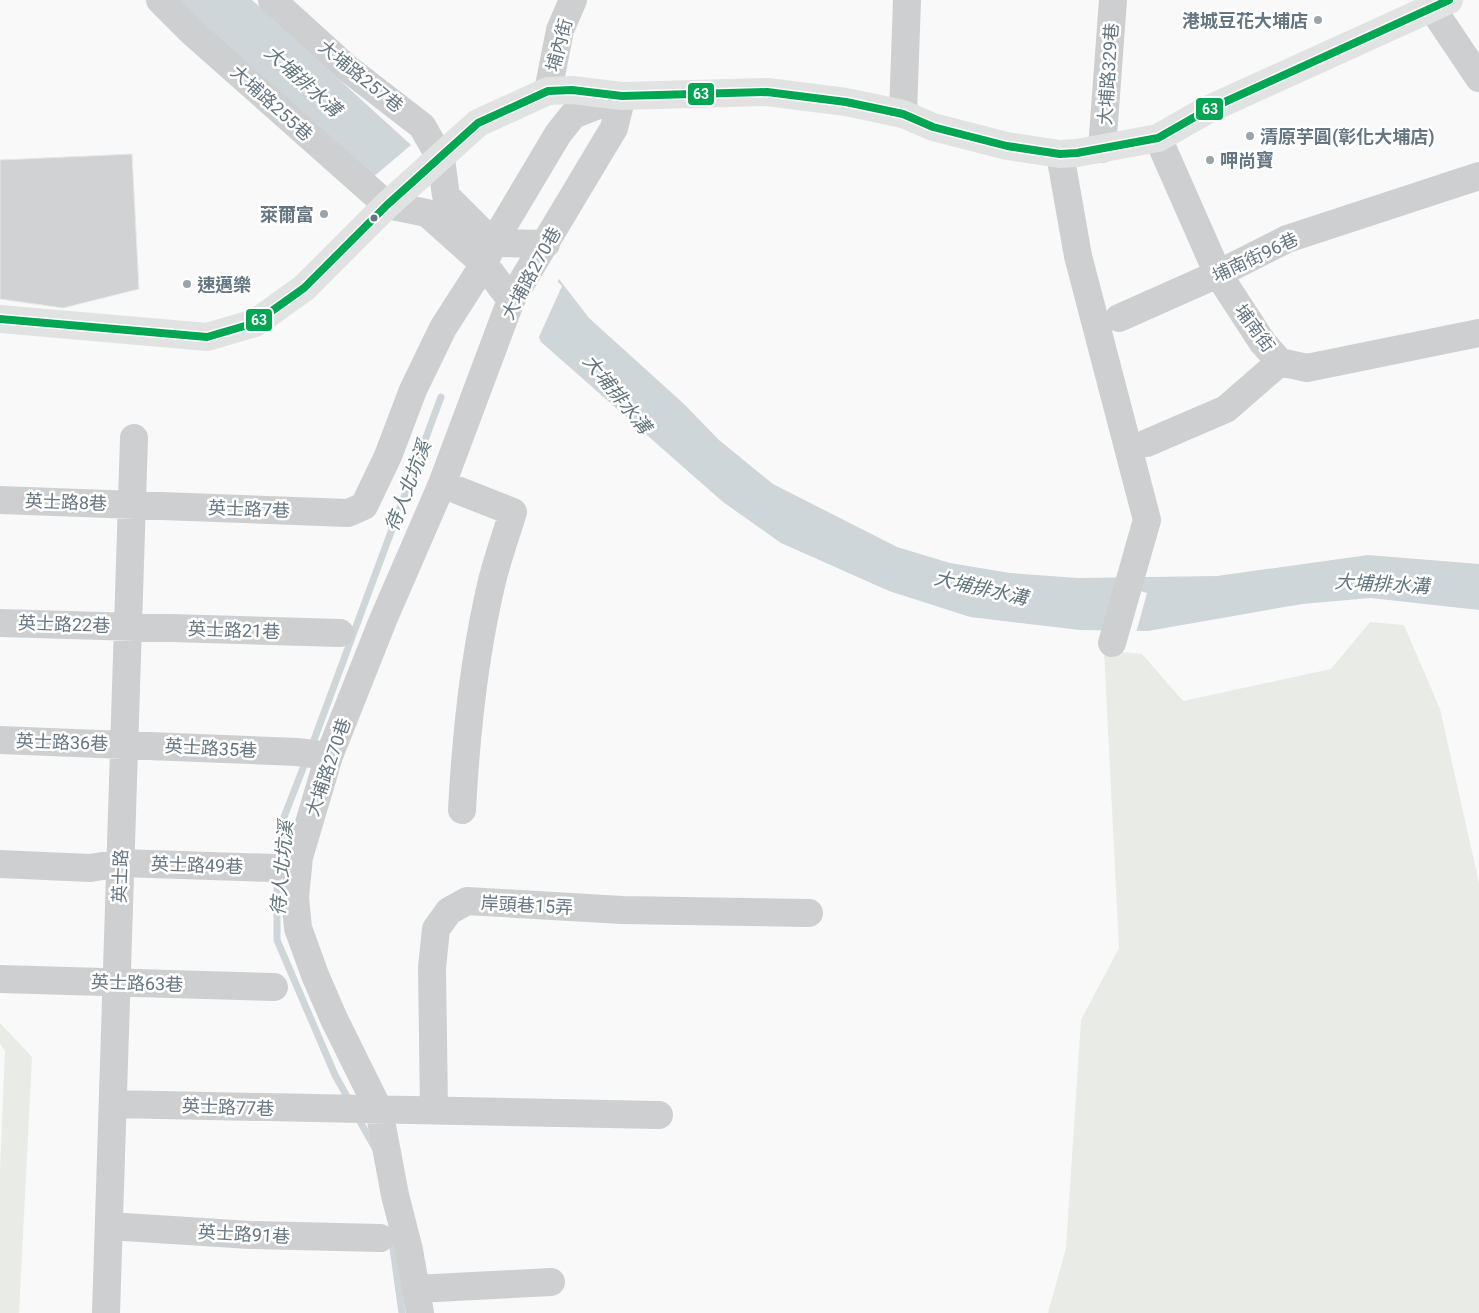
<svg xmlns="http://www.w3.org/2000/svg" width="1479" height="1313" font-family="Roboto,'Noto Sans TC',sans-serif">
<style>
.green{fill:#e8ebe6}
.water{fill:#ced6d9}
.pier{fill:#f9f9f9}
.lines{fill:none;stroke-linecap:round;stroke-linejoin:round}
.stream{stroke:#ced6d9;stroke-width:7}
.building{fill:#d0d2d3;stroke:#e8e8e8}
.minor{stroke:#cecfd0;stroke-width:28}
.major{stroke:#e1e2e2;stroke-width:28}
.bus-1-casing{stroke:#fff;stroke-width:11}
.bus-1{stroke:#00a651;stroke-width:8}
.poi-dot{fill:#99a4ac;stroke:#fff;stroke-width:2}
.bus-dot{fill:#657683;stroke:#fff;stroke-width:2}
.labels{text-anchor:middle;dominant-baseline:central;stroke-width:5;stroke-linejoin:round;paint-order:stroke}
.poi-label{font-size:18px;font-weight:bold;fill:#657683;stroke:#fff;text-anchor:start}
.street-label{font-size:18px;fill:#657683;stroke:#fff}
.water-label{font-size:19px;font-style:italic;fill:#60757c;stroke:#fff}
.line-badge{stroke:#fff;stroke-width:2}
.badge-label{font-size:14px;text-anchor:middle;font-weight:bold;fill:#fff}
</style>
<rect width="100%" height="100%" fill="#f9f9f9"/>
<path class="green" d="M1370,622L1404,625L1440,709L1479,883V1313H1048L1066,1248L1081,1020L1119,948L1104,650L1142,654L1183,701L1331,669Z
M0,1023L32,1057L19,1313H0V1171L5,1051L0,1044Z"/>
<path class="water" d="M174,0H252L411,145L372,178Z
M559,279L589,318L684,404L719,440L773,484L897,547L950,563L1010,573L1078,578L1217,576L1368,555L1479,564V610L1371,598L1302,604L1148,631L1080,630L970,617L889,591L781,543L723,502L541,342L535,328Z"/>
<path class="pier" d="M556,280L562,286L538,339L533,327Z
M1130,588L1147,593L1136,633H1117Z"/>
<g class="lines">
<path class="stream" d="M311,748L441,397
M307,758L284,817L277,879V940L335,1075L350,1102
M357,1116L375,1148
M391,1234L402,1313"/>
</g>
<path class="building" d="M132,154L139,289L63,308L0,299V160Z"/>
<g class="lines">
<path class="minor" d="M160,0L192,32L387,205L427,213L484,264L511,300
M272,0L347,68L422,126L441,159L446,196L493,243L546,244
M1430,0L1432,8L1479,78
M548,91L560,30L573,0
M903,114L907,0
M1158,138L1218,274L1263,343L1280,362L1307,368L1479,333
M1102,149L1113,0
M1060,154L1078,256L1147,520L1112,643
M1119,318L1218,274L1287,239L1479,176
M1147,443L1226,409L1280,362
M442,484L513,512C506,535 498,557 492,581C474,656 466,733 462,810
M0,500L348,513L364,506L388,456L413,390L443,328L484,264L493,243L558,134L573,115L622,96
M0,623L340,633
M0,740L297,752L329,756
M0,864L90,868L121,863L273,868
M0,979L274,987
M113,1104C295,1109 477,1110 659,1115
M434,1109L432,968L436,929L449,911L467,901L622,910L809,913
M109,1226L250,1235L380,1238
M416,1289L551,1282
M106,1313L134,438
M420,1313L409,1250L395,1195L379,1110L334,1019L315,975L298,928L295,897L299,857L329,756L383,620L442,484L511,300L614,128L622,96"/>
<path class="major" d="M0,319L207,337L255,323L304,288L387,205L478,123L548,91L572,90L622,96L767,92L846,102L903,114L933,127L1007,146L1060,154L1077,153L1158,138L1207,110L1449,0"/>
<g class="bus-1-casing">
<path id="bus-1" d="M0,319L207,337L255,323L304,288L387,205L478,123L548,91L572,90L622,96L767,92L846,102L903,114L933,127L1007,146L1060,154L1077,153L1158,138L1207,110L1449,0"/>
</g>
<use href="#bus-1" class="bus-1"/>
</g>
<g class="poi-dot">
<circle cx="1318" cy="20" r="5"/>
<circle cx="1250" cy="136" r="5"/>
<circle cx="1210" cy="160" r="5"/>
<circle cx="324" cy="214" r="5"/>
<circle cx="187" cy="284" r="5"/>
</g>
<circle class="bus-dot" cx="374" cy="218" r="4.5"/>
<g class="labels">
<g class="poi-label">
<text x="1308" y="20" text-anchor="end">港城豆花大埔店</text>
<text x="1260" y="136">清原芋圓(彰化大埔店)</text>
<text x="1220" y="160">呷尚寶</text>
<text x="314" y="214" text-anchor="end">萊爾富</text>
<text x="197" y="284">速邁樂</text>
</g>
<g class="street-label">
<text transform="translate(559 45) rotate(-75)">埔內街</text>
<text transform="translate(1108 74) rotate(-86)">大埔路329巷</text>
<text transform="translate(361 76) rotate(39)">大埔路257巷</text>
<text transform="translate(272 103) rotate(42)">大埔路255巷</text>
<text transform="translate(1255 257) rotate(-25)">埔南街96巷</text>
<text transform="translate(531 273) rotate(-61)">大埔路270巷</text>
<text transform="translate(1255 328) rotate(54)">埔南街</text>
<text transform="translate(66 502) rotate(2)">英士路8巷</text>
<text transform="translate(249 509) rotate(2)">英士路7巷</text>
<text transform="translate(64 624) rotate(2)">英士路22巷</text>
<text transform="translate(234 630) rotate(2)">英士路21巷</text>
<text transform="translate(62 742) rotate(2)">英士路36巷</text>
<text transform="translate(211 748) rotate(3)">英士路35巷</text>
<text transform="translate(328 767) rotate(-71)">大埔路270巷</text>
<text transform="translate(197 865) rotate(2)">英士路49巷</text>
<text transform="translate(120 876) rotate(-88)">英士路</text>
<text transform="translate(527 905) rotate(3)">岸頭巷15弄</text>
<text transform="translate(137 983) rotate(2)">英士路63巷</text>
<text transform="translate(228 1107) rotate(2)">英士路77巷</text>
<text transform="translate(244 1234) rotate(3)">英士路91巷</text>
</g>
<g class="water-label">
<text transform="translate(303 81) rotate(42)">大埔排水溝</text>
<text transform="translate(617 394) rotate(51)">大埔排水溝</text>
<text transform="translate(408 486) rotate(-69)">待人北坑溪</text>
<text transform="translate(1382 584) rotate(3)">大埔排水溝</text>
<text transform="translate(981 588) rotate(13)">大埔排水溝</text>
<text transform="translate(282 868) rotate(-85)">待人北坑溪</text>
</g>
</g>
<g class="line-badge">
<rect x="687" y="82" width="28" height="24" rx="5" fill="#00a651"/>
<rect x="1195" y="97" width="29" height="24" rx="5" fill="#00a651"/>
<rect x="245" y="308" width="28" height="24" rx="5" fill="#00a651"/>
</g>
<g class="badge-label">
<text x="701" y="99">63</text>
<text x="1210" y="114">63</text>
<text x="259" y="325">63</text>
</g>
</svg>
